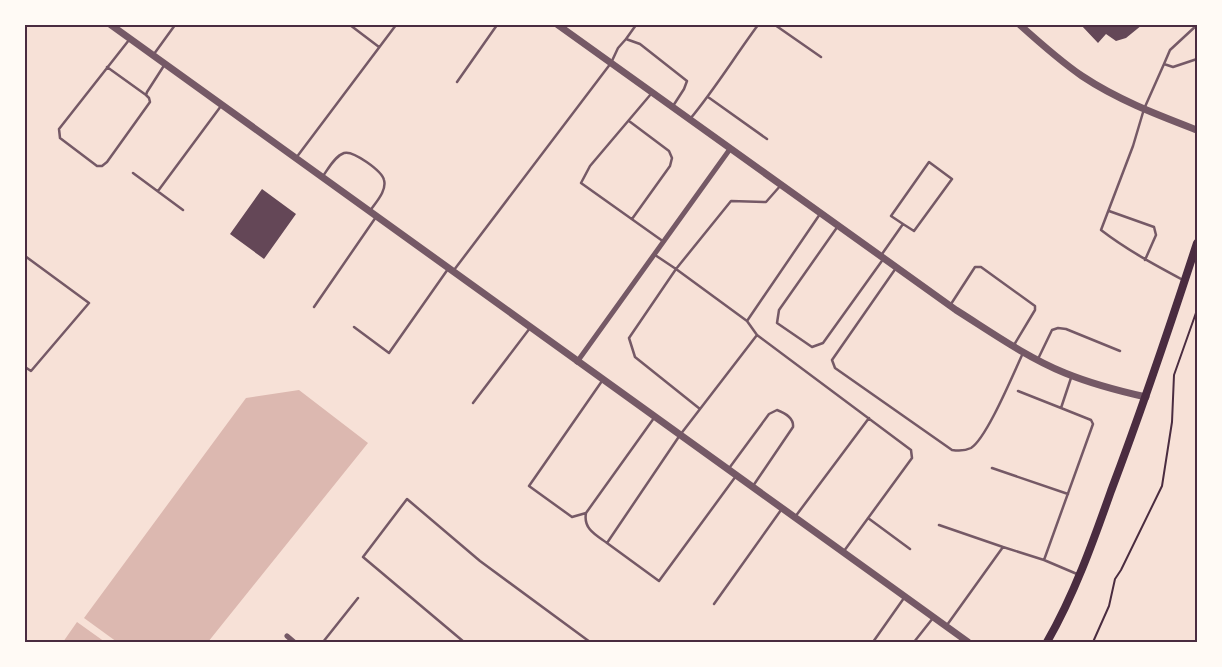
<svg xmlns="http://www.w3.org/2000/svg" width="1222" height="667" font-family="Quicksand,sans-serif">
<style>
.water{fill:#dcb8b0}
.building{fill:#644757}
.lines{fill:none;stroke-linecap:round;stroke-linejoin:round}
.path{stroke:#4a2c40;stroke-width:2}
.service{stroke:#755966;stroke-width:2.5}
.minor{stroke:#755966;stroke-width:5}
.tertiary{stroke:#755966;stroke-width:7}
.secondary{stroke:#4a2c40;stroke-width:8}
.neatline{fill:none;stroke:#4a2c40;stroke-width:2}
</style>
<rect width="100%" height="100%" fill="#f7e1d7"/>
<path class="water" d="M299,390L368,443L208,642H117L84,618L246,398Z
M77,622L105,642H63Z"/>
<path class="building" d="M1081,25H1142L1126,38L1116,41L1106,34L1098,43Z
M262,189L296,214L264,259L230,234Z"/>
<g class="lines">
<path class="path" d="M1093,642L1109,606L1115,579L1121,570L1162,486L1172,422L1174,375L1197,310"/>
<path class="service" d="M350,25L379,47
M775,25L821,57
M626,39L636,25
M129,40L59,129L60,138L97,166H102L107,162L150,102L149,98L146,95L147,92L165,64
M154,54L175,25
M1164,64L1170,50L1197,25
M107,67L146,95
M457,82L497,25
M651,94L590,166L581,183L664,242
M708,97L767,139
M690,119C715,89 735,56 758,25
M629,121L669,151L672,158L670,166L632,219
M296,158L396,25
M133,173L183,210
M323,176C328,169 335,156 344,153C353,150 382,171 384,180C387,191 376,202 370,211
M781,185L766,202L731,201L676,269L747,321L820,214
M158,191L221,106
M1109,211L1154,227L1156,235L1145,260
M838,226L779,310L777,323L812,347L823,343L884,258
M882,254L903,224L891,216L929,162L952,179L914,231L903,224
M655,255L676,269L629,338L635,357L700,409
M25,256L89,303L31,371L25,367
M896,268L832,360L835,368L952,450C958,451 965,451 971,448C987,438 1014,372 1023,353
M454,270L611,63L618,48L626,39L640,44L687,81L684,89L673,106
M1183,280C1155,265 1127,250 1101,230L1133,146L1144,109L1164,64L1173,67L1197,59
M951,304L975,267H981L1035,306V310L1014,345
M314,307L376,217
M354,327L389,353L448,269
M757,335L911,450L912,458L844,551
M1038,359L1052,330L1058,328L1066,329L1120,351
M1018,391L1061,408
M473,403L530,328
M730,467L769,414L777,410C785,413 794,418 793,427L753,486
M992,468L1068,494
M736,476L659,581L607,543L680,435L757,335L747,321
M586,513L572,517L529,486L602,381
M795,517L869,418
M868,518L910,549
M939,525L1003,547
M607,543C596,535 583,529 586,513L654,418
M1044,560L1077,574
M714,604L781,510
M947,625L1003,547L1044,560L1093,424L1091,420L1061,408L1071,378
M323,642L358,598
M464,642L363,557L407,499L480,561L590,642
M873,642L904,598
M914,642L933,618"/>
<path class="minor" d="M577,362L730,149
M287,636L294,642"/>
<path class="tertiary" d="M111,25L968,642
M558,25L956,310C991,332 1026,357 1065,373C1092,384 1119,391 1146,397
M1020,25C1040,43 1060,61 1082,76C1118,100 1158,115 1197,130"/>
<path class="secondary" d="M1047,642C1074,595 1093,542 1111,491C1142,409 1170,326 1197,243"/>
</g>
<rect width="1222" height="667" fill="none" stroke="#fffaf5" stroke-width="52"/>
<rect x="26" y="26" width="1170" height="615" class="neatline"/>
</svg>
